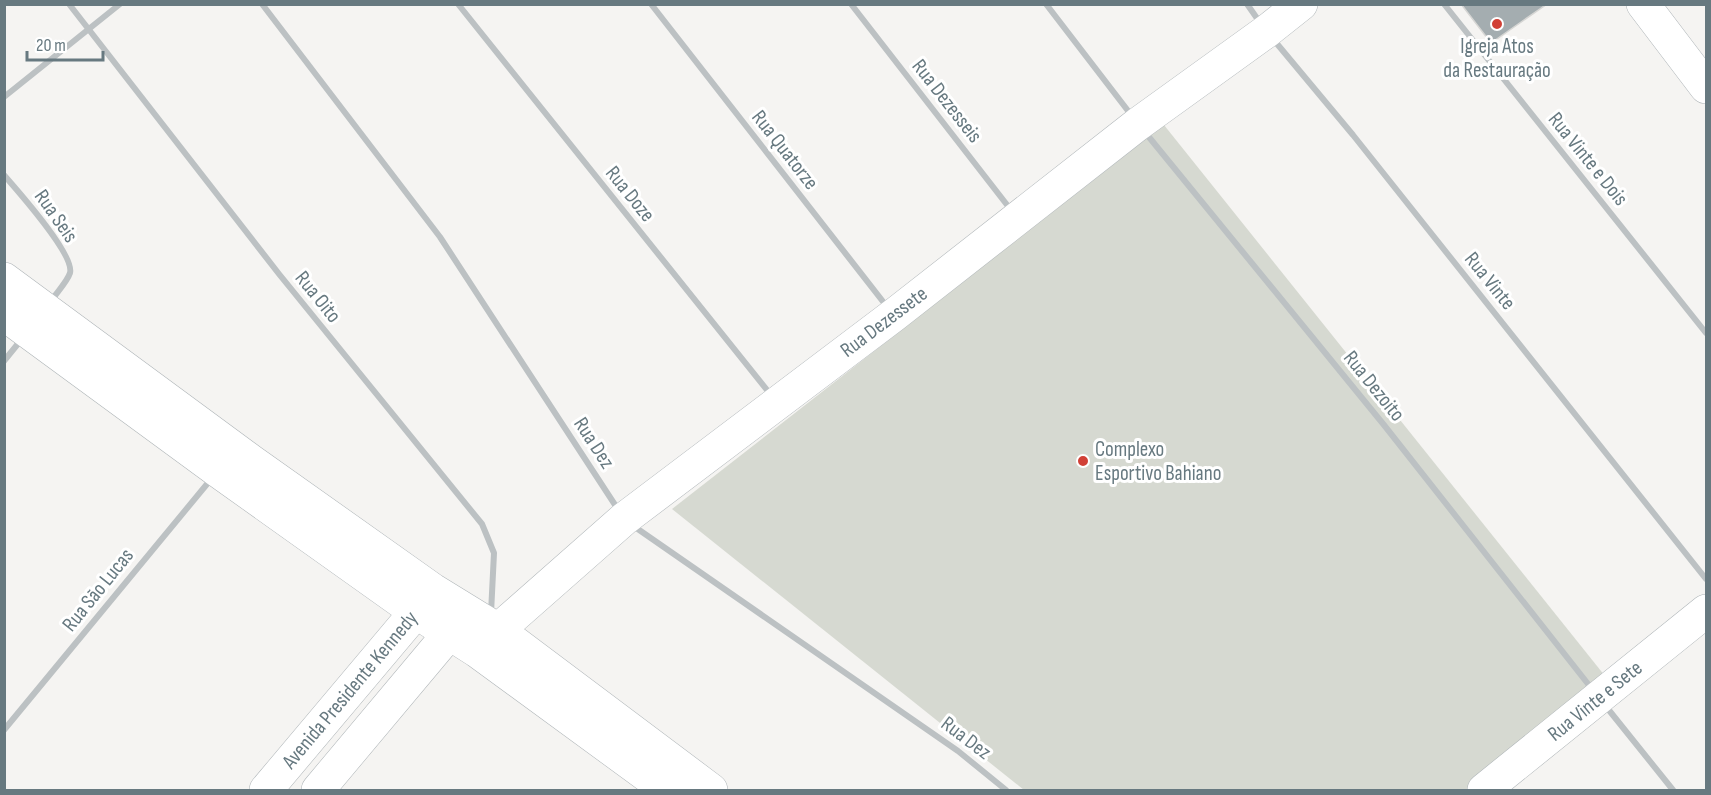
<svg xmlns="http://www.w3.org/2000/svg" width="1711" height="795" font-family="'Sofia Sans Condensed',sans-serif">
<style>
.green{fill:#d6d9d1}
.building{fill:#a4adb0;stroke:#d6d6d4;stroke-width:1.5}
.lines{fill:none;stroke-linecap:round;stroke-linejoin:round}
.secondary-casing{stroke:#afb5b8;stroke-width:34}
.street{stroke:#bcc1c3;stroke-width:6}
.secondary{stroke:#fff;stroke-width:33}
.poi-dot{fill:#d14036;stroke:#fff;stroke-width:2}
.labels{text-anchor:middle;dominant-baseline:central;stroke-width:6;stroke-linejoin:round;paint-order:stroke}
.poi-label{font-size:21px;fill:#677980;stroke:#fff}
.street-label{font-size:21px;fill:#677980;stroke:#fff}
</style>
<rect width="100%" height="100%" fill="#f5f4f2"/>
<path class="green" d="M1164,125L1617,691L1496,790H1024L672,509Z"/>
<path class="building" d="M1461,4H1547L1491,43Z"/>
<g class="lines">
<g class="secondary-casing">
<path id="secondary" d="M1643,4L1706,87
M4,279L251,461L433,590L498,630L711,790
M4,314L218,471L416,612L477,651L667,790
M477,651L498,630L624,519L894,315L1138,124L1267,31L1301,4
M266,790L431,594
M318,790L463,617
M1484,790L1706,611"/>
</g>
<path class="street" d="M69,4L279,274L482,524L494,553L491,613
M262,4L440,237L619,511
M458,4L771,395
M651,4L888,308
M851,4L1011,210
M1046,4L1132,116
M1247,4L1261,24
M1444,4L1706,333
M1273,39L1353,135L1706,579
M4,97L120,4
M1144,131L1384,425L1592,689
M4,175C17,190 75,255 70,273C67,282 57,292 51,301
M4,361L21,340
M632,525L958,751L1006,790
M1604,704L1673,790
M4,730L212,478"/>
<use href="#secondary" class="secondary"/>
</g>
<g class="poi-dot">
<circle cx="1497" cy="24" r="6"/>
<circle cx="1083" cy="461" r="6"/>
</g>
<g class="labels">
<g class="poi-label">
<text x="1497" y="46">Igreja Atos<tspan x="1497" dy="24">da Restauração</tspan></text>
<text x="1095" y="449" text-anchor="start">Complexo<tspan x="1095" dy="24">Esportivo Bahiano</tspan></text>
</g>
<g class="street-label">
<text transform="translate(947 101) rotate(52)">Rua Dezesseis</text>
<text transform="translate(785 150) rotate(52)">Rua Quatorze</text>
<text transform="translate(1588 159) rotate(51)">Rua Vinte e Dois</text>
<text transform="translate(630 194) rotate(51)">Rua Doze</text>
<text transform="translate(56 216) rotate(55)">Rua Seis</text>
<text transform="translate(1490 281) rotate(51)">Rua Vinte</text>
<text transform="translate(318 297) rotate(51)">Rua Oito</text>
<text transform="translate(884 322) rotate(-37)">Rua Dezessete</text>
<text transform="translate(1374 386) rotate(51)">Rua Dezoito</text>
<text transform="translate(594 443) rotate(57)">Rua Dez</text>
<text transform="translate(98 590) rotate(-51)">Rua São Lucas</text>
<text transform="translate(350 690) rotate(-50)">Avenida Presidente Kennedy</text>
<text transform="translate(1595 701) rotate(-39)">Rua Vinte e Sete</text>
<text transform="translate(966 738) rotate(37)">Rua Dez</text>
</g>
</g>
<rect width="1711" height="795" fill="none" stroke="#677980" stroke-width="12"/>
<path d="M27 51v9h76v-9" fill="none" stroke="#677980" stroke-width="3"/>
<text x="36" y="51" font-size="18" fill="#677980" stroke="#ffffff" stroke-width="4.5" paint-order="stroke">20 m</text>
</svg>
